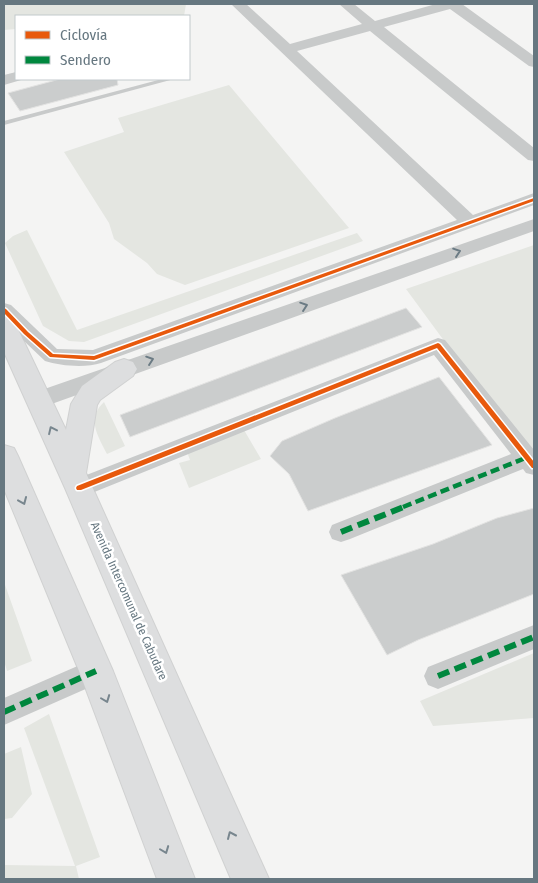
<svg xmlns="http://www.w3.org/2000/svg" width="538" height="883" font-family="'Fira Sans Condensed',sans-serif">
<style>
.green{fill:#e4e6e1}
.building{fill:#cbcdcd;stroke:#e3e3e2}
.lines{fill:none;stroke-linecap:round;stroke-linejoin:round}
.highway-casing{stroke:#d0d1d1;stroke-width:2}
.lane{fill:#c8caca;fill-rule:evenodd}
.street{fill:#c8caca;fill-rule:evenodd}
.highway{fill:#dddedf;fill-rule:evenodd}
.quiet-far1{stroke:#00873e;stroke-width:4.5;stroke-dasharray:9 4.5;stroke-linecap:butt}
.quiet{stroke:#00873e;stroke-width:6;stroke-dasharray:12 6;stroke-linecap:butt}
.cycleway-casing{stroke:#fff;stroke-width:3}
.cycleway{fill:#e8590c;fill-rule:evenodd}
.oneway{stroke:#6b7b84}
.oneway2{stroke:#78868e}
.labels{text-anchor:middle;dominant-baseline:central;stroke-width:5;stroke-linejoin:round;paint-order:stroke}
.street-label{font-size:12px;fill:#667780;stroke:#fff}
</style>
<rect width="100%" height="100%" fill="#f4f4f3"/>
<path class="green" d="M4,4H186L184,16H16V29L4,30Z
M229,85L349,228L185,285L157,274L147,263L114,239L109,223L64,152L124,132L118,118Z
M27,230L77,330L357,233L363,241L84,342L69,341L43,326L5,243L13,236Z
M534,245V463L406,289Z
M104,402L125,446L107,454C98,436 86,419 104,402Z
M244,430L261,459L189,488L179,463L190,460L187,452Z
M4,582L32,661L7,671L4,661Z
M534,653V718L433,726L420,701Z
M49,714L100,857L76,866L79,879H4V865L75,866L24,728Z
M21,747L32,794L12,818L4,819V754Z"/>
<path class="building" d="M60,79H117L118,85L20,111L8,93Z
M406,308L422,327L130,437L120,415Z
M439,377L492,445L308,511L289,474L270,456L282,441L335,418Z
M534,508V594L418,640L387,655L341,575L433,544L497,518Z"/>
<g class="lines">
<g class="highway-casing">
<path id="highway" d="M4,316L13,319L16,325L66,430L71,404L82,386L115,362L124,359L133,362L137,369L133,376L100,400L97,405L86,473L269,879H231L65,488L4,352Z
M4,445L14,448L18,456L113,671L195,879H157L79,671L4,489Z"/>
</g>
<path class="lane" d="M162,79H174L4,125V121Z"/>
<path class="street" d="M231,4H246L290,44L362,24L339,4H354L375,21L436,4H462L534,56V67L529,66L450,9L384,27L534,148V161L528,160L370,31L297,51L473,215L534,193V205L101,363C86,368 60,366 45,361L4,322V303L11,305L57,349L93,350L457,220Z
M16,72V79H22L21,80L4,85V75Z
M534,219V231L46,406L38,408L30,406L27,400L30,394Z
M438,338L445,340L534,450V475L526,473L523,469L350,539L341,542L332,539L329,532L332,525L511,454L434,355L87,495L79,498L71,495L67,488L71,481Z
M534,625V649L438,689L428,685L424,676L428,667Z
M96,658L106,662L110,671L106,680L4,725V698Z"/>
<use href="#highway" class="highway"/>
<path class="quiet-far1" d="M403,507L528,457"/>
<path class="quiet" d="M341,532L406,506
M438,676L534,637
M4,712L96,671"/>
<g class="cycleway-casing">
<path id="cycleway" d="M534,198V201L94,360L50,357L24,334L4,313V308L6,309L28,332L53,354L94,356Z
M438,343L440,344L534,462V468H532L437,348L81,490H77L76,488L77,486Z"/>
</g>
<use href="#cycleway" class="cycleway"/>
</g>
<defs><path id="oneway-chevron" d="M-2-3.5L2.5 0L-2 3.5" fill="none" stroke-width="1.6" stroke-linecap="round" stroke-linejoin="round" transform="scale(1.25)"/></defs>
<g class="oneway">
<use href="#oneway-chevron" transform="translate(457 252) rotate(-19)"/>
<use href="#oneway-chevron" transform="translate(304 306) rotate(-19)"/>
<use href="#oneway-chevron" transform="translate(150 360) rotate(-19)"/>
</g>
<g class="oneway2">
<use href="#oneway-chevron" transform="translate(52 430) rotate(-115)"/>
<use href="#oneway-chevron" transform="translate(23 501) rotate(67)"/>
<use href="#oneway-chevron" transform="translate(106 699) rotate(69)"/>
<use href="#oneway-chevron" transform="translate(231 835) rotate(-114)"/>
<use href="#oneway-chevron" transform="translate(165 850) rotate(69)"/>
</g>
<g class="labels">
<g class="street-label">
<text transform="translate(129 601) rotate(66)">Avenida Intercomunal de Cabudare</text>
</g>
</g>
<rect width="538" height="883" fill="none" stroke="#667780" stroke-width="10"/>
<rect x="15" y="15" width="175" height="65" fill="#ffffff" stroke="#c2c9cc"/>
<rect x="25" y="31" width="25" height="8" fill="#e8590c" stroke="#c2c9cc"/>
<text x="60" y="40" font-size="15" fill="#667780">Ciclovía</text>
<rect x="25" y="56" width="25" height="8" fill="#00873e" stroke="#c2c9cc"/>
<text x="60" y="65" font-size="15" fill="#667780">Sendero</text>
</svg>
